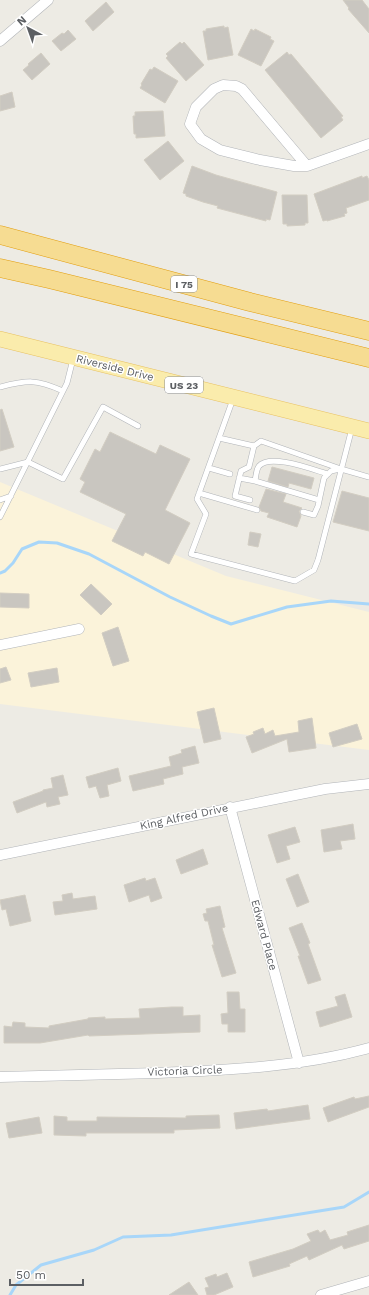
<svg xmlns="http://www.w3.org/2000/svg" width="369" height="1295" font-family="'Work Sans',sans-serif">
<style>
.commercial{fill:#fbf3da}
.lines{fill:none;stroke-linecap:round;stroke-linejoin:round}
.stream{stroke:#a8d6f9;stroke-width:3}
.building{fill:#c9c6c0;stroke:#d2cdc2}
.service-casing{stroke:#b1b4b8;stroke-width:6}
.minor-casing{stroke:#b1b4b8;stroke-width:11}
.primary-casing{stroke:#e8c162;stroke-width:16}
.motorway-casing{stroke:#e29e0f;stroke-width:19}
.service{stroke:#fff;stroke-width:5}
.minor{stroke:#fff;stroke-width:10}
.primary{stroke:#faecac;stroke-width:15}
.motorway{stroke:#f6dc92;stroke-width:18}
.labels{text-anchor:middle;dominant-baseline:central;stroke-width:3;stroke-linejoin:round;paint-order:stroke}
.shield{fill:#fff;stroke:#8d8f92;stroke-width:1}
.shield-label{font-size:10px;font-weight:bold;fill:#5c5f63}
.street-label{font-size:11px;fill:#5c5f63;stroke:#fff}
</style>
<rect width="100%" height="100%" fill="#edebe4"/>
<path class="commercial" d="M0,482L226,576L369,612V750L0,704Z"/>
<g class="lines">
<path class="stream" d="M0,573L5,571L13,563L22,549L39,542L57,543L89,554L170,597L211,616L231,624L287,607L331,601L369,604
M10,1295L16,1285L41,1265L94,1250L123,1237L171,1235L344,1207L369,1192"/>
</g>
<path class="building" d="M343,0H362L369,9V33L348,9L349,8Z
M106,2L114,12L93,31L85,21Z
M224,26V28L228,27L233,55L208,60L203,31H206V29Z
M251,29L254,31L255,29L271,37L270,39L274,41L261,66L238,55Z
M68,30L76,39L61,51L52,41L62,33L64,34Z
M180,42L182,44L184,42L204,65L186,81L166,58L168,56L166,54Z
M287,52L289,55L291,54L343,116L341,117L343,120L321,138L265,70Z
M41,53L50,64L32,80L23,70L29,65L28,64Z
M154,67L178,81L165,103L140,88L142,85L141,84L150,69L152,70Z
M12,92L15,107L0,111V96Z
M163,111L165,136L136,138V134H134L133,116H135V112Z
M168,141L184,161L160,180L144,160Z
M192,166L216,175L277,192L270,220L266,219V221L217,208L218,206L203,202L186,196V194L183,193Z
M362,176V178L367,176L369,180V200L346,208L347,213L344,214L345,216L327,221V220L323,221L314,194Z
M282,195H307L308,223H305V225L287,226V224H283Z
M2,409L14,447L0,451V410Z
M110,432L156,454L160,445L190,459L165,510L190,523L169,564L145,552L143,556L112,541L126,514L80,492L85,482L80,479L95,449L100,452Z
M272,467L314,478L311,489L289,483L288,487L268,481Z
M266,489L286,494L283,502L302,508L299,511L301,516L297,527L267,517L269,513L261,511L259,507Z
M342,491L369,498V531L333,522Z
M250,532L261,534L258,547L248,545Z
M91,584L112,604L101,615L80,595Z
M0,593L29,594V608L0,607Z
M118,627L129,661L113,666L102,633Z
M6,667L11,680L0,683V669Z
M57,668L59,682L31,687L28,673Z
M214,708L221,739L204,743L197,712Z
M312,718L316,748L289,752L287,739L252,753L246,737L254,734L253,732L263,728L265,734L273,730L275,736L299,732L298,721Z
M357,724L362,739L333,747L329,733Z
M195,746L199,763L182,767L183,774L163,779L164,784L133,791L129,776L171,766L169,757L182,753L181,750Z
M118,768L121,781L107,785L109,796L100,798L96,786L89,788L86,777Z
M63,775L68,795L58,797L60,804L47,807L46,802L17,813L13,802L43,791V790L53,788L51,778Z
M353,824L355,839L340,841L342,849L324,852L321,830Z
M295,827L300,842L286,846L290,859L277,863L268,835Z
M203,849L208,864L181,874L176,860Z
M298,874L309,902L297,907L286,879Z
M145,878L146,881L155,878L162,898L151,902L149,895L129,902L124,885Z
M72,893L73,899L95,896L97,909L55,915L53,902L63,901L62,895Z
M25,895L31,921L10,926L6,909L2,910L0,900Z
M220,906L225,927L222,928L236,973L222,977L212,945H214L208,921H205L203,914L207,913L206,909Z
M302,923L310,943L308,944L321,980L308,984L298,956H300L289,928Z
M227,992H239L240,1009H245V1032H228V1024H222L221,1014L228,1013Z
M345,994L352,1017L320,1027L316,1012L338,1006L335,997Z
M172,1007H183V1016L200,1015V1032L89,1036L88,1035L40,1043H4V1026L12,1027L13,1022L25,1023V1027L49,1028V1026L88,1019V1018L105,1017V1019L140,1018L139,1009Z
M369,1096V1107L328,1122L323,1108L354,1097L355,1099Z
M308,1105L310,1119L236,1129L234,1113L267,1109L268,1111Z
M219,1115L220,1128L174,1130V1133H86V1136L54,1135V1116L67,1117V1121H97V1117L186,1118V1116Z
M39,1117L42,1133L9,1138L6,1123Z
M369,1225V1241L344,1249L342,1245L309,1260L307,1256L289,1264L290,1266L253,1277L249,1262L293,1249L311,1241L307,1234L318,1230L320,1233L325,1230L330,1240L348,1235L347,1232Z
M227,1273L233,1287L214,1295H207L205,1288L209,1287L205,1278L216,1274L217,1277Z
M189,1282L198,1295H169Z"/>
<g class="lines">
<g class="service-casing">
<path id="service" d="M0,387C28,380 36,379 63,391
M233,399L197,499L206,514L191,554L295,581L314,570L318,560L352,428
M219,438L254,446
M209,468L230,474
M0,469L28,462L63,479L103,407L138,426
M239,478L255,481L319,500
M255,481C256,476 256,470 259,466C270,453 314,470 328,474
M199,493L257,510
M0,500L11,496
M250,500L235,496L241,471L249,467L254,446L261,441L341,469L369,477
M303,512L314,515L318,506L324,478L331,471L340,469
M0,517L67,383L73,359"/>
</g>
<g class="minor-casing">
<path id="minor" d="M0,41L48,0
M307,166L242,89L236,86L223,85L214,89L196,107L190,124L201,139L220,150L260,160L294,166H307L369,144
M0,645L79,629
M230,807L299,1063
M0,855L325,789L369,784
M0,1077C53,1076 105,1074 158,1073C229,1070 300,1067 369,1048
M321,1295L369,1281"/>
</g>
<g class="primary-casing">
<path id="primary" d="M0,339L369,431"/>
</g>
<g class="motorway-casing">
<path id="motorway" d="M0,235L250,302L369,331
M0,268L49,279L369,358"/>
</g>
<use href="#service" class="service"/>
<use href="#minor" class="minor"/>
<use href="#primary" class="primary"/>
<use href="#motorway" class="motorway"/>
</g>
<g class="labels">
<g class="shield">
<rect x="171" y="276" width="26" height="16" rx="3"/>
<rect x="165" y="377" width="38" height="16" rx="3"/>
</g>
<g class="shield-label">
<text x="184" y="284">I 75</text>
<text x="184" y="385">US 23</text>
</g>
<g class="street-label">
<text transform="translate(115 368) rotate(14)">Riverside Drive</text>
<text transform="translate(184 817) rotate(-12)">King Alfred Drive</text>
<text transform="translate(264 935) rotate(75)">Edward Place</text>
<text transform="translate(185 1071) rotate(-2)">Victoria Circle</text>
</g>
</g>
<g transform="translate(28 28) rotate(319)" stroke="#ffffff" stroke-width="3" paint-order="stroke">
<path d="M0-3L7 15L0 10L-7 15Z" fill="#5c5f63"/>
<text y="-6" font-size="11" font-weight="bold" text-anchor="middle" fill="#5c5f63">N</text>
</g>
<path d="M10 1279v6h73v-6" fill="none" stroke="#5c5f63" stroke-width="2"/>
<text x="16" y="1279" font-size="12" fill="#5c5f63" stroke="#ffffff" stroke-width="3" paint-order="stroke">50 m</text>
</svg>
